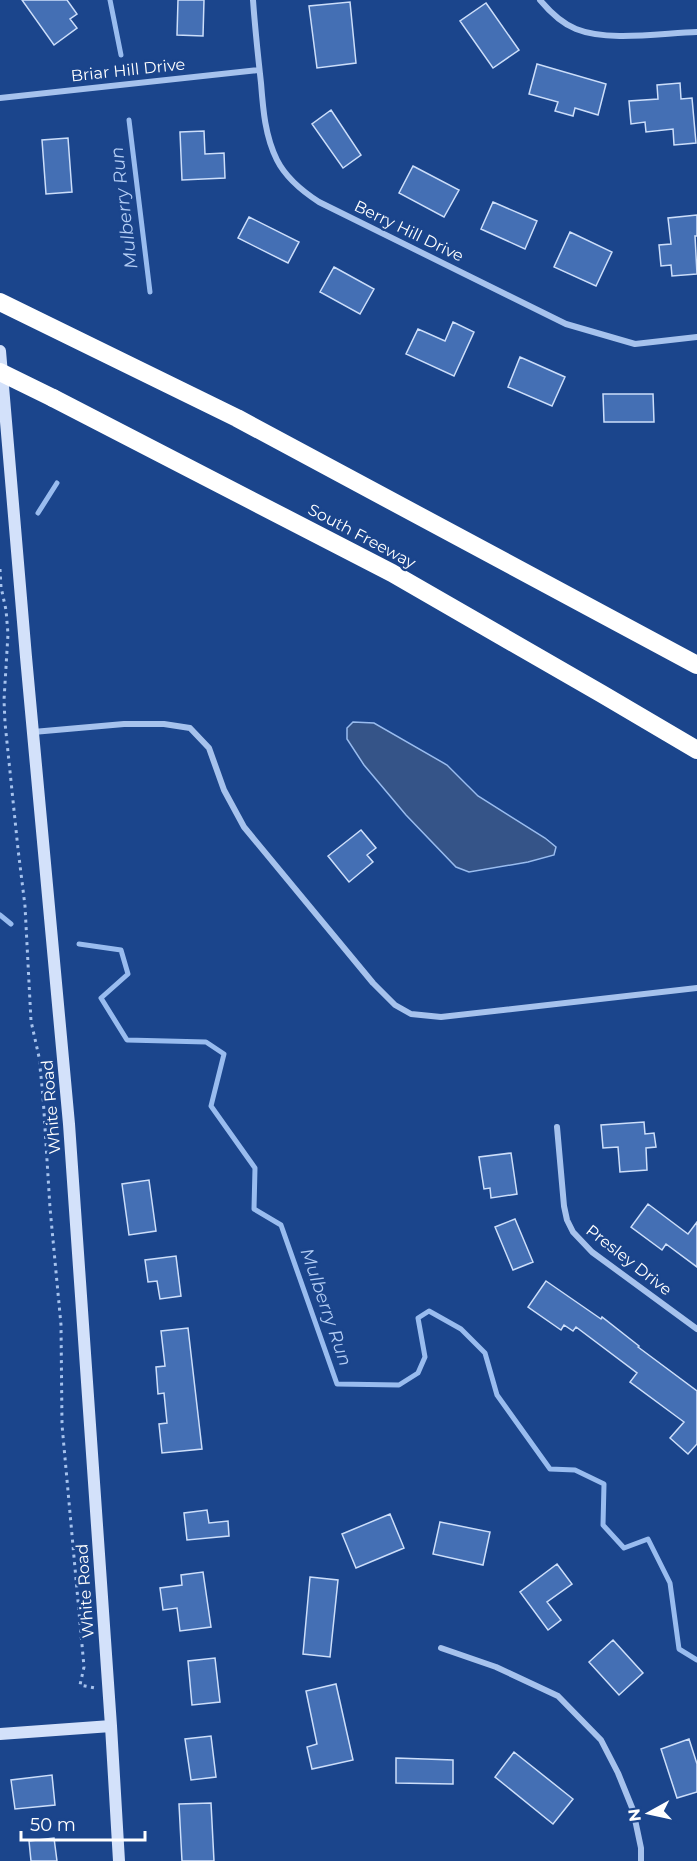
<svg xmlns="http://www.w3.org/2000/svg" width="697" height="1861" font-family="Montserrat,sans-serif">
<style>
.water{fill:#355488;stroke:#99bcef;stroke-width:1.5}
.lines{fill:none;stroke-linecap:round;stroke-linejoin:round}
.stream{stroke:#99bcef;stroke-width:5}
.building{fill:#446fb4;stroke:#ccdefa;stroke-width:1.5}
.path{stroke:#a6c2ed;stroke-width:3;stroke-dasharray:3 4.5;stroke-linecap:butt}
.street{stroke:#a6c2ed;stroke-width:6}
.secondary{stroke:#d3e1fa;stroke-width:12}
.highway{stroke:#fff;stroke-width:18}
.highway-bridge{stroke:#fff;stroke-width:18}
.labels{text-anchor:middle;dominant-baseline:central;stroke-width:5;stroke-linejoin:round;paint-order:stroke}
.street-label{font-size:16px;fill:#fff;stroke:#1b458c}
.water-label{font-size:18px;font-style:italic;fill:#b2ccf4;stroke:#1b458c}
</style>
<rect width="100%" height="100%" fill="#1b458c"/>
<path class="water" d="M353,722L374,723L447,765L478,796L545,838L556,847L554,855L528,862L469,872L456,867L406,815L364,765L347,739V728Z"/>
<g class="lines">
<path class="stream" d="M110,0L121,55
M129,120L150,292
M38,513L57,483
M0,915L11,924
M79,944L121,950L128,974L101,998L127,1040L206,1042L224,1054L211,1106L255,1168L254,1209L281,1225L337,1384L399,1385L418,1373L425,1357L418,1318L429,1311L461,1329L485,1353L497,1395L550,1469L575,1470L604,1484L603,1525L624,1548L648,1539L670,1583L679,1649L697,1660"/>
</g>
<path class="building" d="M22,0H67L77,14L70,19L77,28L54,45Z
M178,0H204L203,36L177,35Z
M350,2L356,63L317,68L309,6Z
M486,3L519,50L493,68L460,21Z
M537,64L606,84L598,115L575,108L573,116L555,111L558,102L529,94Z
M680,83L681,99L692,98L696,143L674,145L673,129L646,132L645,122L631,124L629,101L658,99L657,85Z
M331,110L361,155L343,168L312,124Z
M204,131L205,154L224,153L225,178L182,180L180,132Z
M68,138L72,192L46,194L42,140Z
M413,166L459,190L444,217L399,193Z
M493,202L537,221L525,249L481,229Z
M697,215V236H695L697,274L672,276L671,265L661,266L659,245L671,244L668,218Z
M249,217L299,242L288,263L238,238Z
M570,232L612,252L596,286L554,267Z
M334,267L374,289L360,314L320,292Z
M453,322L474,332L454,376L406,354L418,329L445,341Z
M520,357L565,377L552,406L508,387Z
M603,394H653L654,422H604Z
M361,830L376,848L367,855L373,862L349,882L328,856Z
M644,1122L645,1134L654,1133L656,1147L646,1148L647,1170L620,1172L618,1147L603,1148L601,1125Z
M511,1153L517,1194L491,1198L490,1188L484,1189L479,1157Z
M149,1180L156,1231L129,1235L122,1184Z
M648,1204L688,1234L697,1222V1267L666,1244L662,1250L631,1227Z
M515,1219L533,1262L513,1270L495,1227Z
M176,1256L181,1296L160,1299L157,1281L148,1282L145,1260Z
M546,1281L601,1319L602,1317L639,1346L638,1347L697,1391V1444L688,1454L670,1438L684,1422L630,1382L637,1373L576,1327L573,1331L564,1325L561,1330L528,1307Z
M188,1328L202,1449L162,1453L159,1424L167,1423L164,1393L158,1394L156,1367L165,1366L161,1331Z
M207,1510L209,1523L228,1521L229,1536L187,1540L184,1513Z
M390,1514L404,1548L356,1568L342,1534Z
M440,1522L490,1532L483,1565L433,1554Z
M557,1564L572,1584L547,1602L561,1620L548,1630L520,1592Z
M203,1572L211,1627L180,1631L177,1608L163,1610L160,1588L182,1585L181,1575Z
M310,1577L338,1580L330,1657L303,1654Z
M613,1640L643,1673L619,1695L589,1662Z
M215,1658L220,1702L192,1705L188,1661Z
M336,1684L353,1760L312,1769L307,1747L317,1744L306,1691Z
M211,1736L216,1777L191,1780L185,1739Z
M689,1739L697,1764V1792L677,1798L661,1749Z
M514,1752L573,1799L553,1824L495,1777Z
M396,1758L453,1760V1784L396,1783Z
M52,1775L55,1805L15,1809L11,1780Z
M211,1803L214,1861H182L179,1804Z
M54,1838L57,1861H31L29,1841Z"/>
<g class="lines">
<path class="path" d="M0,569L1,587L6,610L8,634L4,700L5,723L18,849L25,906L31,1021L39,1057L43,1096L50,1208L61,1325L62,1425L84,1667L80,1685L95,1688"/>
<path class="street" d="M253,0C255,28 258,56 261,83C263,109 265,136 277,160C286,178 302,191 319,202L566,324L635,344L697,337
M540,0C550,12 561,23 576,29C608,42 662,33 697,32
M0,98L259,70
M33,732L124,724H164L190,728L209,748L224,790L244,827L373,983L395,1005L411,1014L441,1017L697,988
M557,1127L564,1206L567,1220L573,1232L592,1252L697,1329
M441,1648L496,1667L558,1696L601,1740L618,1773L633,1810L641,1848V1861"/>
<path class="secondary" d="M0,351L26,657L69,1124L111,1726L119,1861
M0,1734L111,1726"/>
<path class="highway" d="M0,302L237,418L697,665
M53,398L392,573L602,694L697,750"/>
<path class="highway-bridge" d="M0,372L53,398"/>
</g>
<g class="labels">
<g class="street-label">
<text transform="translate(128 70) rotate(-6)">Briar Hill Drive</text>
<text transform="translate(409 231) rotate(26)">Berry Hill Drive</text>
<text transform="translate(362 536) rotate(28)">South Freeway</text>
<text transform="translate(51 1107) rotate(-95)">White Road</text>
<text transform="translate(629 1260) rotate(38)">Presley Drive</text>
<text transform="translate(85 1591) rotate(-94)">White Road</text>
</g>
<g class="water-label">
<text transform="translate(124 208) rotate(-97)">Mulberry Run</text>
<text transform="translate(326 1307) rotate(71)">Mulberry Run</text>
</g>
</g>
<g transform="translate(649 1813) rotate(262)" stroke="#1b458c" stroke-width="4.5" paint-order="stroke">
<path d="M0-4.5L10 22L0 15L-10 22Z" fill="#ffffff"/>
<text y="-9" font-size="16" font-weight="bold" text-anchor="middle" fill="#ffffff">N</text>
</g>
<path d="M21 1831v9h124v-9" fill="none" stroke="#ffffff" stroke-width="3"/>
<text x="30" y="1831" font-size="18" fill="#ffffff" stroke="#1b458c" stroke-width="4.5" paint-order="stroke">50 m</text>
</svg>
